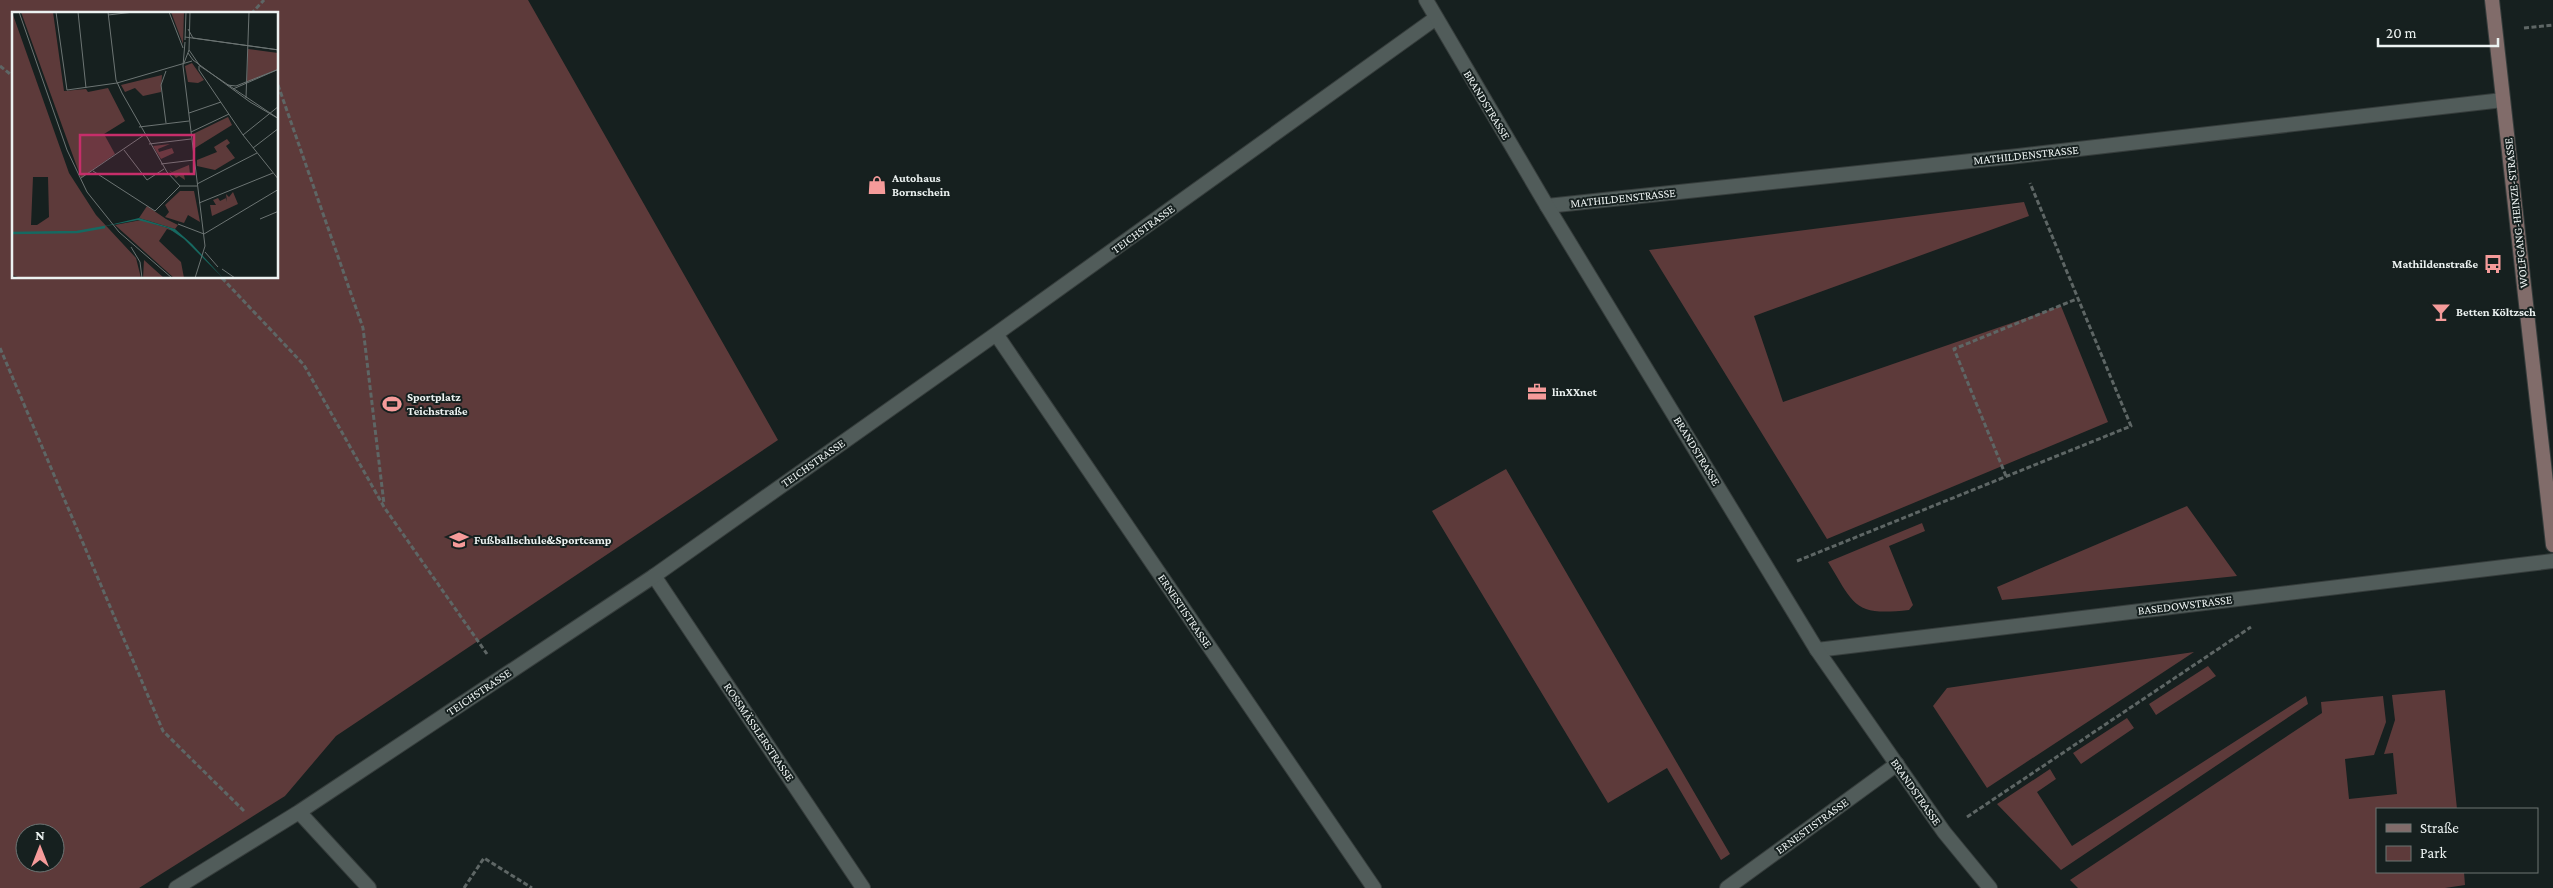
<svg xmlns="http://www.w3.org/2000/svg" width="2553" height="888" font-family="'Crimson Pro',serif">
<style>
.green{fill:#5d3a3a;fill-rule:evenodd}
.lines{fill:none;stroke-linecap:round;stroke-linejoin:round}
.service-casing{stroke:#363d3c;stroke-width:16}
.minor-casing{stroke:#363d3c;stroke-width:16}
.tertiary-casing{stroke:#363d3c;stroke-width:16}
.secondary-casing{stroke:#363d3c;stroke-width:16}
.path{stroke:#5e6665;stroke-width:3;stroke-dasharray:5 2.5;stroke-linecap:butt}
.service{stroke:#515c5a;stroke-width:14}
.minor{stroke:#515c5a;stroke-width:14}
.tertiary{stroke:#515c5a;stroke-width:14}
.secondary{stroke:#816c6a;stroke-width:14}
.labels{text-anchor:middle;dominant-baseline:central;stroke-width:4;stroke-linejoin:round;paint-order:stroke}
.street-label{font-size:12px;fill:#ecf2f1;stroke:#16201f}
.poi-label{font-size:12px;font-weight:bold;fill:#ecf2f1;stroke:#16201f;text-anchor:start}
.inset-river{fill:none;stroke:#166961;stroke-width:2.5}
.inset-road{fill:none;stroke:#6c7473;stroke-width:1}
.view{fill:#c62e6a;fill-opacity:0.15;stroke:#c62e6a;stroke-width:2.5}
.inset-edge{fill:none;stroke:#ecf2f1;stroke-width:2.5}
</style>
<rect width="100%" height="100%" fill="#16201f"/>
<path class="green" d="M0,0H528L778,440L336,736L285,796L139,888H0ZM14,14H278V278H14ZM25,833H55V863H25Z
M2024,202L2029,216L1754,316L1783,402L2061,306L2108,422L1827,539L1649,250Z
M1506,469L1730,854L1721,860L1667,768L1608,803L1432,511Z
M2187,506L2237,576L2002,600L1997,587Z
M1922,523L1925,531L1889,546L1913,605L1909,610C1854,616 1855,606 1828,562Z
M2194,652L1987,788L1933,706L1947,688Z
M2208,666L2216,676L2156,715L2149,704Z
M2445,690L2457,809H2377V872H2464L2465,885L2445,888H2078L2070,880L2322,713L2321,702L2383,696L2386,722L2374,755L2345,759L2349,799L2397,794L2393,753L2384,754L2395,720L2392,695Z
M2306,696L2308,704L2061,870L1997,804L2050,769L2056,779L2037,792L2072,846Z
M2127,718L2134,728L2081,764L2073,753Z"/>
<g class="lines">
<g class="service-casing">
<path id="service" d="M654,576L863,888"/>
</g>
<g class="minor-casing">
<path id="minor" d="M1547,206L2018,156L2503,100
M996,334L1374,888
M1817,650L2553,561
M299,812L369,888
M176,888L299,812L654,576L996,334L1436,18
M1727,888L1897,764"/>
</g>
<g class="tertiary-casing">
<path id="tertiary" d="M1426,0L1547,206L1817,650L1944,832L1990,888"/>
</g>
<g class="secondary-casing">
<path id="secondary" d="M2492,0L2553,545"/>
</g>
<path class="path" d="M251,14L264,0
M2524,28L2553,25
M0,66L14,77
M278,85L363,328L384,504
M222,278L304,365L384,507L487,654
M0,348L163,731L245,812
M2006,476L1954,349L2079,298
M1797,561L2131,426L2030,183
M1967,817L2251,627
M464,888L484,858L532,888"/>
<use href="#service" class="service"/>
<use href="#minor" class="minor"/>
<use href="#tertiary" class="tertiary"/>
<use href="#secondary" class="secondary"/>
</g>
<defs>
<g id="shop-bare" transform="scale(1.5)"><path d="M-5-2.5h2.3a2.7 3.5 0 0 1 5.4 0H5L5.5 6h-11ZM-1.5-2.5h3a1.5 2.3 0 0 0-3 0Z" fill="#f59b9a" stroke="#16201f" stroke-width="2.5" paint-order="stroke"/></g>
<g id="bus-bare" transform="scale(1.5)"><path d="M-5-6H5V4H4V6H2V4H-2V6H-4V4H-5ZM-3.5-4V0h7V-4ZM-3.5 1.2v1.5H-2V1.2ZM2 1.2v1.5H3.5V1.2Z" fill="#f59b9a" stroke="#16201f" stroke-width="2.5" paint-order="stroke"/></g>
<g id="bar-bare" transform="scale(1.5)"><path d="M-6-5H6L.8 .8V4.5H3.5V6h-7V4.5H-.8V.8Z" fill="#f59b9a" stroke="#16201f" stroke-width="2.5" paint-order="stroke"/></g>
<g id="office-bare" transform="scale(1.5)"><path d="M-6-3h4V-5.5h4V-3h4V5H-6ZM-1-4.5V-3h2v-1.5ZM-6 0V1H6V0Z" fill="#f59b9a" stroke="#16201f" stroke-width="2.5" paint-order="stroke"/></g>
<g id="stadium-bare" transform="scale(1.5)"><path d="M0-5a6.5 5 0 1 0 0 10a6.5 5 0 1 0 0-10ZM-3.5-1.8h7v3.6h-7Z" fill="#f59b9a" stroke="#16201f" stroke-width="2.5" paint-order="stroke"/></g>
<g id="school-bare" transform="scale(1.5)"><path d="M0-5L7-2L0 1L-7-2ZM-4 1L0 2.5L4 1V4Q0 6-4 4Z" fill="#f59b9a" stroke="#16201f" stroke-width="2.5" paint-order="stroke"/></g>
</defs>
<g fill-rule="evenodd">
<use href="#shop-bare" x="877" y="185"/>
<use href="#bus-bare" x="2493" y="264"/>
<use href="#bar-bare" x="2441" y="312"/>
<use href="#office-bare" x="1537" y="392"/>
<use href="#stadium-bare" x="392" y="404"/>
<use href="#school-bare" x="459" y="540"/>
</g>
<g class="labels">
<g class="street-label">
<text transform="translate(1487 105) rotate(59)">BRANDSTRASSE</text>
<text transform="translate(2026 155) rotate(-6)">MATHILDENSTRASSE</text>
<text transform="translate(1623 198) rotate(-6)">MATHILDENSTRASSE</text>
<text transform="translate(2516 213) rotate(-96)">WOLFGANG-HEINZE-STRASSE</text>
<text transform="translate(1143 229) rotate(-36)">TEICHSTRASSE</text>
<text transform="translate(1697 451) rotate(59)">BRANDSTRASSE</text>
<text transform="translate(813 463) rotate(-35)">TEICHSTRASSE</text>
<text transform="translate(2185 605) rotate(-7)">BASEDOWSTRASSE</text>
<text transform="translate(1185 611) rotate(56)">ERNESTISTRASSE</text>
<text transform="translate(479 692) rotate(-34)">TEICHSTRASSE</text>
<text transform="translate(759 732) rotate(56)">ROSSMÄSSLERSTRASSE</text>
<text transform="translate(1916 792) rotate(55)">BRANDSTRASSE</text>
<text transform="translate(1812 826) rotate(-36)">ERNESTISTRASSE</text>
</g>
<g class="poi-label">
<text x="892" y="178">Autohaus<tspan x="892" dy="14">Bornschein</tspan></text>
<text x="2478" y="264" text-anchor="end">Mathildenstraße</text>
<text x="2456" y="312">Betten Költzsch</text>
<text x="1552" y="392">linXXnet</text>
<text x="407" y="397">Sportplatz<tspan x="407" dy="14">Teichstraße</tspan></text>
<text x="474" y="540">Fußballschule&amp;Sportcamp</text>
</g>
</g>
<g transform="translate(12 12)">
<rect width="266" height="266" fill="#16201f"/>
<path d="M0,0L57,161L84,203L124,246L129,266H9L0,263ZM21,165H36L37,205L25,213H19ZM9,0H41L52,79L74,77L76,80L96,76L113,109L92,122L103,142L69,166ZM159,0H172L171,32ZM236,37L266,41V57L235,70ZM180,51L192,68L186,71L176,70L173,54ZM150,63L149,80L131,84L123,76L113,80L109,73ZM216,105L220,113L183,136L181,122ZM215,127L218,131L214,134L223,146L203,158L185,154V148L205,140L202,135ZM158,132L146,137L147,140L160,136L162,141L149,147L141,134ZM177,153L178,162L172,163L173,168L167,164L164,166L157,158L160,160ZM168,179H182L188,210L176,203L172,211L153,205L157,200L153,193ZM221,180L226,192L200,204L198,193H204L201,188L206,186L208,189L214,186L213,183L215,190L214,182L217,185ZM135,194L154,207L166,213L163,217L127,206ZM129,208L156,216L164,220L155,217L147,229L169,250L172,266H162L103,213ZM132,248L152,266H131Z" fill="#5d3a3a" fill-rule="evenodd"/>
<path d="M127,206L163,217L180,232L211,266L172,227L156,216L126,208L89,215Z" fill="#166961"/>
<path class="inset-river" d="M0,221L65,220L93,215"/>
<path class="inset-road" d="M7,0L55,138L75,180L107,220L160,266M44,0L55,78L105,71L180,49M66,0L74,76M96,0L104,68L110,81L155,160L168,174H185M157,0L171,36M96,3L122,0M176,17L181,26L267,38M173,25L267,38M173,28L174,0M173,30L171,54L193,234L183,266M177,38L188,54L267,107M176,41L181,48L238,90L267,107M172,51L177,38L178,0M187,54V58L231,123L267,168M154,59L149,73L154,111M215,73L224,74L267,57M221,77L267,57M234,86L237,0M177,101L209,90M127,115L177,109M179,120L217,102M231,123L267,94M137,132L179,127M241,136L267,116M112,138L135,168L152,157M149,152L182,148M81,159L143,199L168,174M69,166L132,123M185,172L245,141M187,191L261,161M248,207L267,199M166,212L192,222L267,177M119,235L128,250L130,266M193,240L206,255M210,257L223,266"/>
<path class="view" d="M68,123H182V162H68Z"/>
<rect width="266" height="266" class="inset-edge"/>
</g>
<rect x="2376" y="808" width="162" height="65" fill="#16201f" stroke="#6c7473"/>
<rect x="2386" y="824" width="25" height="8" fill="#816c6a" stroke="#6c7473"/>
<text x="2420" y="833" font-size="15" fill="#ecf2f1">Straße</text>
<rect x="2386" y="846" width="25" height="15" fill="#5d3a3a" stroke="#6c7473"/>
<text x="2420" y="858" font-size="15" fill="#ecf2f1">Park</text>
<g transform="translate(40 848)"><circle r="24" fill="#16201f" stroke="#6c7473"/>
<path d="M0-4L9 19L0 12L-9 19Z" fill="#f59b9a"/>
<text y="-8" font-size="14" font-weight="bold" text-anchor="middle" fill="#ecf2f1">N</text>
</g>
<path d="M2378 38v8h120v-8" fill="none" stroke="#ecf2f1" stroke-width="2.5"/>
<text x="2386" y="38" font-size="15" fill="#ecf2f1" stroke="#16201f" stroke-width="4" paint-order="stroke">20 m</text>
</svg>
